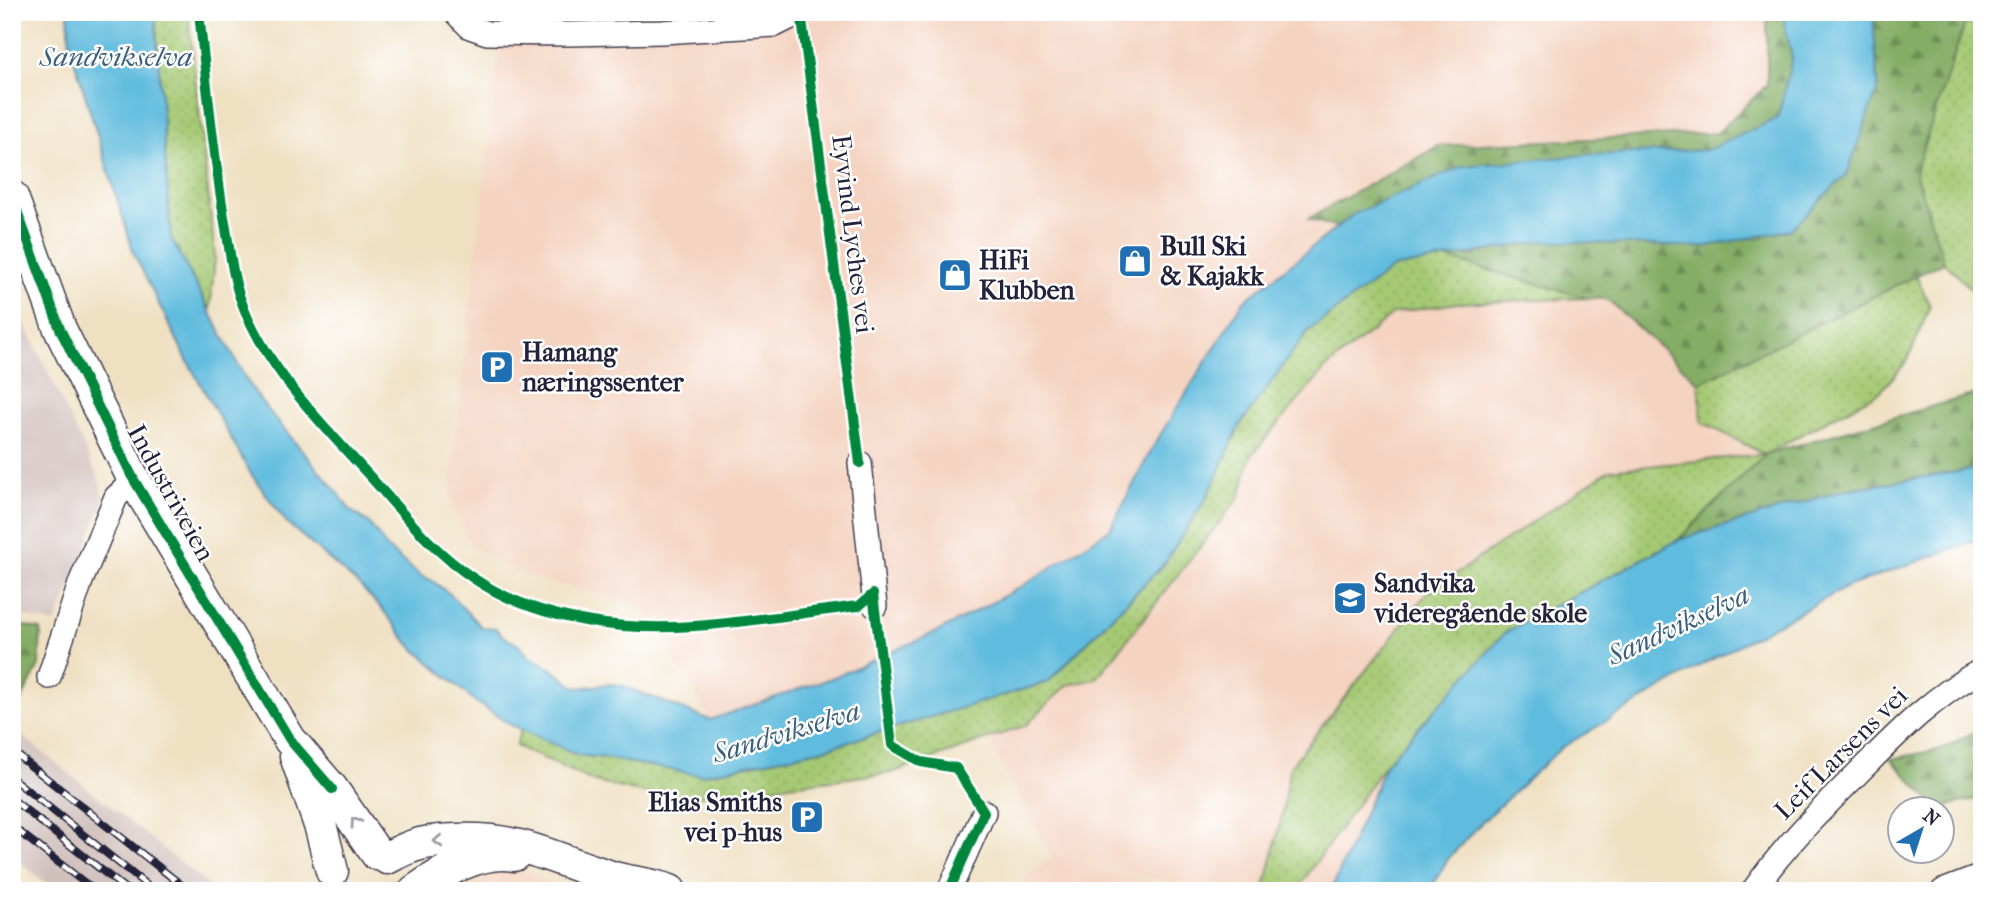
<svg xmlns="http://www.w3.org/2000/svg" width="1994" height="903" font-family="'IM FELL French Canon',serif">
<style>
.built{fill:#f4d3c0}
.industrial{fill:#d0c0bc}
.green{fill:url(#green-dots);stroke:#647657;stroke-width:2}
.forest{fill:url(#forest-firs);stroke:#536850;stroke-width:2}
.water{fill:#60bcde;stroke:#416f8c;stroke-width:2}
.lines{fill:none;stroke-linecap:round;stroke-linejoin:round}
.minor-casing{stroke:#413e4f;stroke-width:26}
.secondary-casing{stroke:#413e4f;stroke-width:35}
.minor{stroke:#fff;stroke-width:23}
.secondary{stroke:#fff;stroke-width:32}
.rail-casing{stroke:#22223b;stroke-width:8}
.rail{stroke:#fff;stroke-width:5;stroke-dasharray:16;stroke-linecap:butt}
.cycleway-casing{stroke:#fff;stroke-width:15}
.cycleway{stroke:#00873e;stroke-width:10}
.oneway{stroke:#9c9ca7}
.labels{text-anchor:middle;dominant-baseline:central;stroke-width:5;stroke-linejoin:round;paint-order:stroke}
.street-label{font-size:26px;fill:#22223b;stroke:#fff}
.poi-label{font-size:26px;font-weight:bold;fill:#22223b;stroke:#fff;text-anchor:start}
.water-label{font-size:28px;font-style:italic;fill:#3b607c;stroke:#fff}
</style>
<defs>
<pattern id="green-dots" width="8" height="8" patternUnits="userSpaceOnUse" patternTransform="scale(1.75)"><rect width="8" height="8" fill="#a5c973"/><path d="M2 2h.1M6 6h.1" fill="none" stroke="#8eac64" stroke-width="1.8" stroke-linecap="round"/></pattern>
<pattern id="forest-firs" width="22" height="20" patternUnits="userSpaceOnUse" patternTransform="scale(1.75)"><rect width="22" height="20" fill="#84ad65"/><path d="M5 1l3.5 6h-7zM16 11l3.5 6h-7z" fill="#6c8c54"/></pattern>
</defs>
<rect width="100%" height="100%" fill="#fff"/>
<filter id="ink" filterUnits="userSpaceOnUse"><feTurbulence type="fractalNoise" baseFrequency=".0143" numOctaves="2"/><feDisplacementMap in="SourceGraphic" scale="14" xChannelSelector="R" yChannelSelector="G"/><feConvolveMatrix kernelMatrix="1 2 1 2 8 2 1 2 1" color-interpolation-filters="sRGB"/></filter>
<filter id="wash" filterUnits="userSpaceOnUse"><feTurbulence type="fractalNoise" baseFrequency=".00686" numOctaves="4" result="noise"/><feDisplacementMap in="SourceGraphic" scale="28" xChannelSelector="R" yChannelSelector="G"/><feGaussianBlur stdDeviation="1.57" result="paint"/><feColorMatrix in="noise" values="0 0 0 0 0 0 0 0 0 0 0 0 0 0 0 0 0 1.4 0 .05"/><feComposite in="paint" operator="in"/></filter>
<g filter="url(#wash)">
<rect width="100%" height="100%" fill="#efe0c2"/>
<path class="built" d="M503,12H1782L1779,118L1294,262L1243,302L1154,445L1110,529L1021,587L942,630L834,677L710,720L644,606L526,576L470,545L450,493Z
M1393,268L1609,299L1699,383L1766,454L1678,540L1506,632L1386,763L1331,891H1210L1086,864L1180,891H1009L1052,857L970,706Z
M501,859L565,891H468Z"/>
<path class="industrial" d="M12,288L23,320L98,477L104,500L55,624L12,613Z
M12,728L216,891H55L12,855Z"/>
<path class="green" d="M155,12H188L215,257L210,311L171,238Z
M1978,12H1982V301L1944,262L1915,172L1932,74L1964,26Z
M1884,203L1930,306L1908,360L1881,391L1766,454L1678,540L1506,632L1386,763L1296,891H1264L1281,820L1290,767L1426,594L1609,470L1764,454L1702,422L1699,383L1609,299Z
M1492,230L1587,298L1457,303L1394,313L1325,369L1250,457L1240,496L1096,679L1067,685L1025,726L891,773L672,799L595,782L516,746L521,729L578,755L605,758L700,775L824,749L1048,682L1164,564L1207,497L1240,425L1308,331L1393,268Z"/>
<path class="forest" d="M1763,12H1978L1964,26L1915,172L1944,262L1699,383L1607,299L1587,298L1308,219L1438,146L1717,133L1767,85V19Z
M1982,392V468L1844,490L1678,540L1766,454Z
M12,623L41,630L39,666L17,708L12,704Z
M1982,728V798L1937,808L1891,759L1942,749Z"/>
<path class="water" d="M68,12H155L171,238L244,376L262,403L339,494L350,510L370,524L387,548L422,577L431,580L451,595L481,627L495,628L504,637L517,644L529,656L552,669L573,686L577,688L610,684L623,686L710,720L834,677L941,630L1021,587L1110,529L1154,445L1243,302L1354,214L1463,166L1585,155L1708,150L1778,118L1792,58L1782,12H1873L1878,87L1847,174L1790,230L1703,247L1543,241L1393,268L1308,331L1240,425L1207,497L1164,564L1048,682L824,749L700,775L605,758L578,755L511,725L476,702L410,645L382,609L359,585L287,523L251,474L187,360L134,254L70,46Z
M1982,468V538L1847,587L1703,664L1561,748L1477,827L1448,859L1429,891H1331L1386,763L1506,632L1678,540L1844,490Z"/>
</g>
<g filter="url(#ink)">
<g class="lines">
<g class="minor-casing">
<path id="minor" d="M455,12L470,27L487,33L569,34L662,32L775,25L793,16L797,12
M860,463L875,606
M49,677L81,581L116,497L134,480
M949,891L984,812
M1753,891C1781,850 1815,816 1850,781C1891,740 1930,698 1982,670
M1943,891L1982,876"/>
</g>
<g class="secondary-casing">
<path id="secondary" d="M12,197L60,329L134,480L290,740L332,789L377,854
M296,756L321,828L332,871
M387,858C415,843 426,841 458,840C521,838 551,858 608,876C628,883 650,883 670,891
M415,891C442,872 480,849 514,855"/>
</g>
<use href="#minor" class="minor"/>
<use href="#secondary" class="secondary"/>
<g class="rail-casing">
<path id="rail" d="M12,751L189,891
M12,778L154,891
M12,799L128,891
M12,826L95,891"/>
</g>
<use href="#rail" class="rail"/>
<g class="cycleway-casing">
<path id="cycleway" d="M199,12C206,81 213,149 224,217C229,243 231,270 239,295C264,368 324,426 375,482C405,516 434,552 473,578C507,601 549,615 591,622C679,637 771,616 859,606L873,594L892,745L921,762L956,768L984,812L949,891
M801,12L860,463
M12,197L60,329L134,480L290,740L332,789"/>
</g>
<use href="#cycleway" class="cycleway"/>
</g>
<defs><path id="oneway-chevron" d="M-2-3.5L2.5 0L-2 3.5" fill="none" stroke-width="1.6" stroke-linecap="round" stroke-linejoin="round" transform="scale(1.75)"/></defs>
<g class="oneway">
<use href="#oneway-chevron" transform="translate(355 822) rotate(-125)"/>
<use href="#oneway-chevron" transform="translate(438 841) rotate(177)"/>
</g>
</g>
<defs>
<g id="shop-square" transform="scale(1.75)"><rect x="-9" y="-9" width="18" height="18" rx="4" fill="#1f6fb2" stroke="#fff"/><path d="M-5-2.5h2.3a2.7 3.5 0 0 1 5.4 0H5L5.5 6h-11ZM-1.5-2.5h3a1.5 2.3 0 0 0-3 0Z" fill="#fff"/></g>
<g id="parking-square" transform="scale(1.75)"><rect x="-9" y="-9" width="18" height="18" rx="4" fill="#1f6fb2" stroke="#fff"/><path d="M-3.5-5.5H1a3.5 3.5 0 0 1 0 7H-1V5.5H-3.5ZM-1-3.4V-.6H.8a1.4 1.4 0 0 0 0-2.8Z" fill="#fff"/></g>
<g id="school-square" transform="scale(1.75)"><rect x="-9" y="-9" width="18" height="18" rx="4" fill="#1f6fb2" stroke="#fff"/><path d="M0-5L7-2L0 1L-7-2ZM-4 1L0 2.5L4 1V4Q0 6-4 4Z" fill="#fff"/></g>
</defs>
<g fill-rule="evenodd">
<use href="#shop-square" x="1135" y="261"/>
<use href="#shop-square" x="955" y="275"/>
<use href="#parking-square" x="497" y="367"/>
<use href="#school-square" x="1350" y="598"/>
<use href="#parking-square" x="807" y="817"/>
</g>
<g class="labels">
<g class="street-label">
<text transform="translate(853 234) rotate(83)">Eyvind Lyches vei</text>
<text transform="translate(171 493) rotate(61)">Industriveien</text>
<text transform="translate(1841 753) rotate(-45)">Leif Larsens vei</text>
</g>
<g class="poi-label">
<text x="1160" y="246">Bull Ski<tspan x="1160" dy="30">&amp; Kajakk</tspan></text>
<text x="979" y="260">HiFi<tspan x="979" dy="30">Klubben</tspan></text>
<text x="522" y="352">Hamang<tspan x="522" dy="30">næringssenter</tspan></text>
<text x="1374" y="583">Sandvika<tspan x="1374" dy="30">videregående skole</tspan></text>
<text x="782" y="802" text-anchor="end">Elias Smiths<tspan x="782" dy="30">vei p-hus</tspan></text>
</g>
<g class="water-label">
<text x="116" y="56">Sandvikselva</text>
<text transform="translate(1678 625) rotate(-25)">Sandvikselva</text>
<text transform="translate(786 732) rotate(-17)">Sandvikselva</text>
</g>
</g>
<rect width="1994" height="903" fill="none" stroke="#fff" stroke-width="42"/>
<g transform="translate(1921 830) rotate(39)"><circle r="33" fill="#ffffff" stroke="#a7a7b1" stroke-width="2"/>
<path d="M0-5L12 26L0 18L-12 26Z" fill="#1f6fb2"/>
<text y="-10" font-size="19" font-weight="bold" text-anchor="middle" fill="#22223b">N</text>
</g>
</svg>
